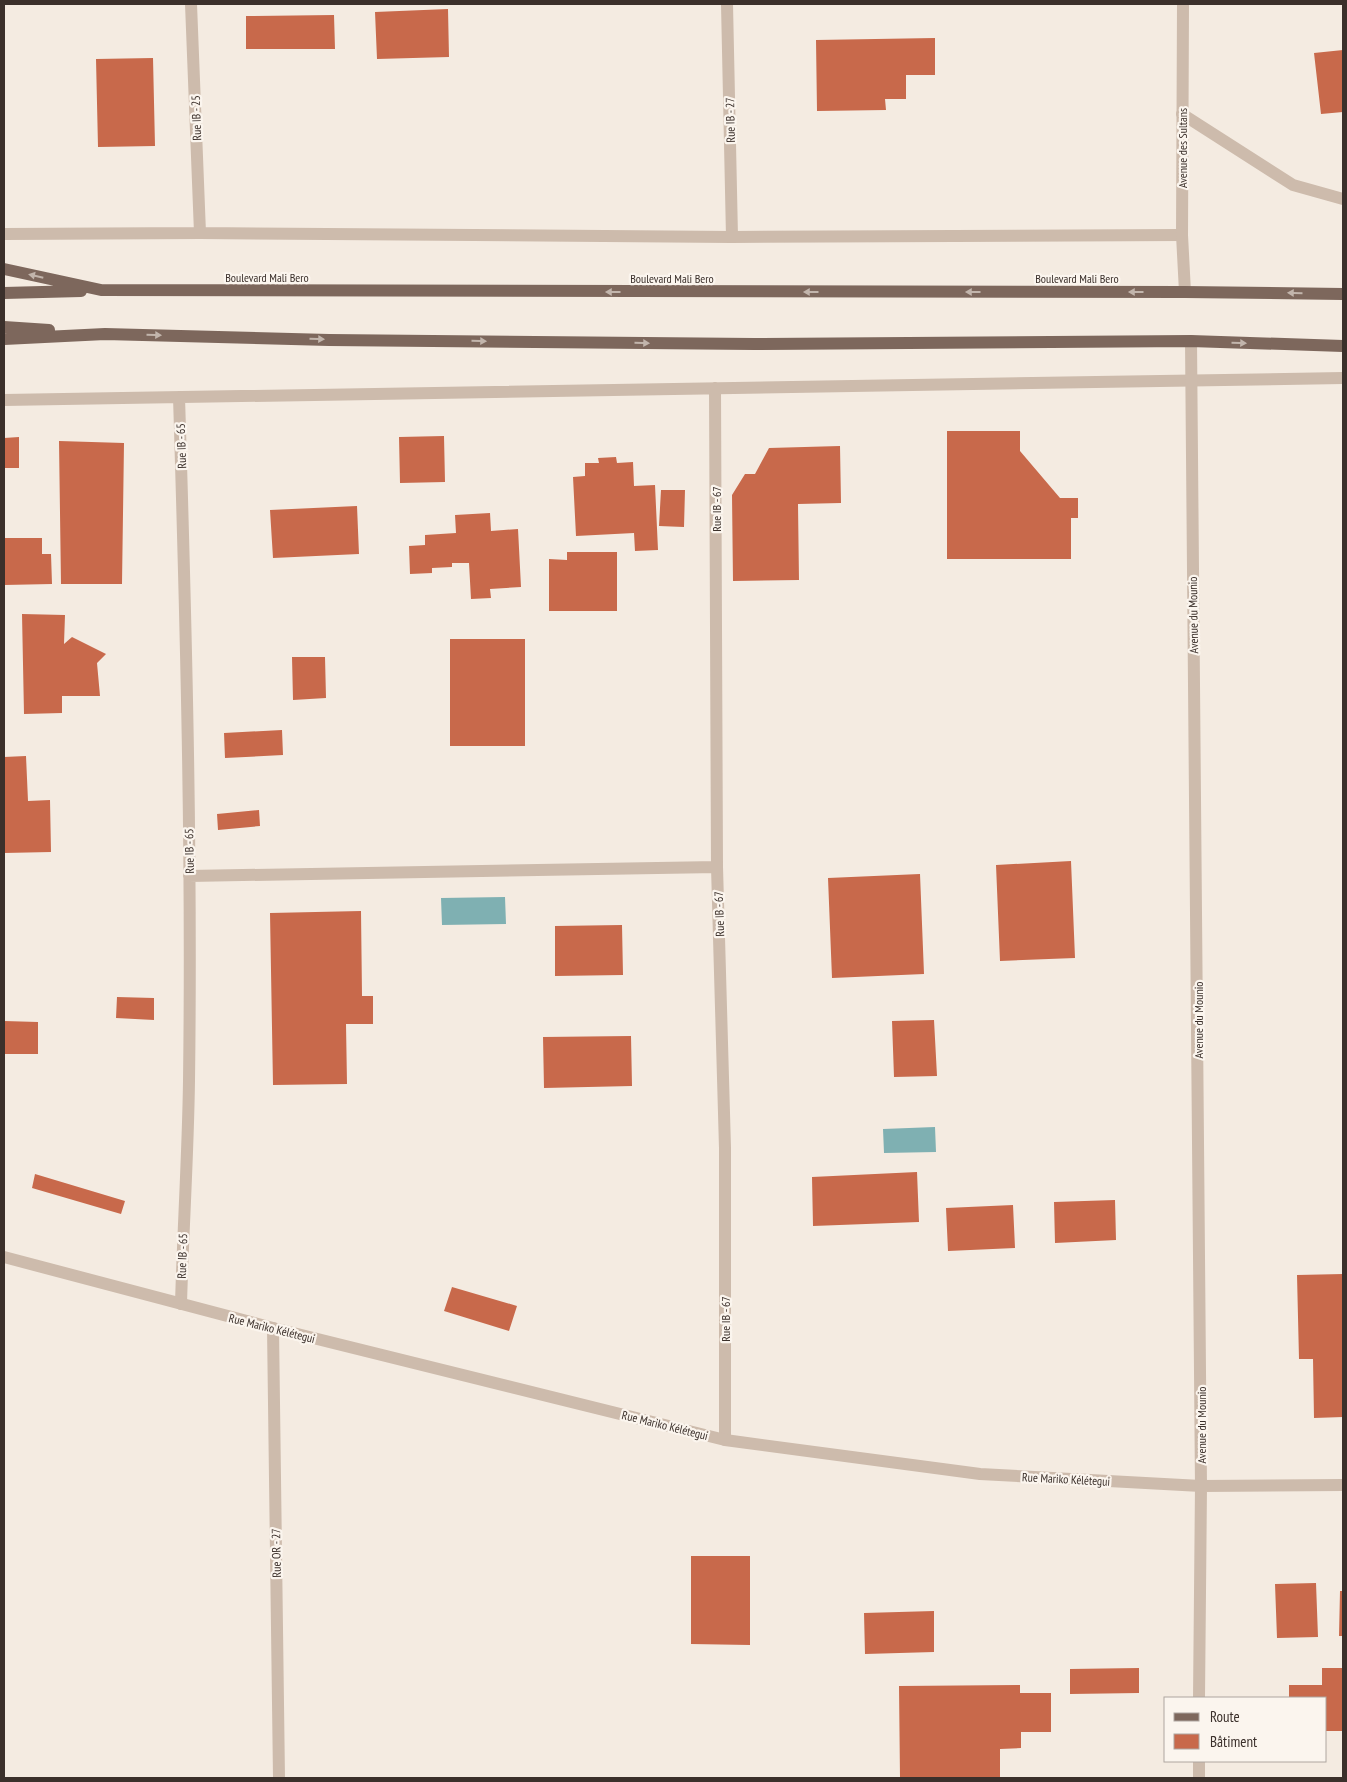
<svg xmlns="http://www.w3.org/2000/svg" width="1347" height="1782" font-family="'PT Sans Narrow',sans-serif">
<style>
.water{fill:#7fb0b2}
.building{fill:#c8694b}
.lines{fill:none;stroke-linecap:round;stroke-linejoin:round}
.minor{stroke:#cdbbac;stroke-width:12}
.tertiary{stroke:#cdbbac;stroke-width:12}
.primary{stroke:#7d675c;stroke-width:12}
.oneway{fill:#c2b5ac}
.labels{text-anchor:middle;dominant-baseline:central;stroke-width:4.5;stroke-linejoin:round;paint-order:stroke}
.street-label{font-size:12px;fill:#3b302b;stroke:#fbf5ee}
</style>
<rect width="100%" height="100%" fill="#f4ebe1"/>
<path class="water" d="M505,897L506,924L442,925L441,898Z
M935,1127L936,1152L884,1153L883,1129Z"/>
<path class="building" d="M448,9L449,57L377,59L375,12Z
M334,15L335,49H246V16Z
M935,38V75H906V99H885L886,110L817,111L816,40Z
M1343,50V112L1321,114L1314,53Z
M153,58L155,146L98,147L96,59Z
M947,431H1020V451L1060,498H1078V518H1071V559H947Z
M444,436L445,482L400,483L399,437Z
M19,437V468H4V438Z
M59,441L124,443L122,584H61Z
M840,446L841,503L798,504L799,580L733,581L732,495L745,474H755L769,448Z
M616,457L617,463L633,462L634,486L655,485L658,550L635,551L634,533L576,536L573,477L585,476V463H599L598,458Z
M661,490H685L684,527L659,526Z
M357,506L359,554L273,558L270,510Z
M490,513L491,531L518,529L521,587L490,589L491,598L471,599L469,563H452V567L432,568V573L410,574L409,546L425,545V535L456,533L455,515Z
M4,538H42V554H51L52,584L4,585Z
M567,552H617V611H549V559L567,560Z
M22,614L65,615L64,644L72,637L106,654L97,663L100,696H62V713L24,714Z
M450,639H525V746H450Z
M292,657H325L326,698L293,700Z
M282,730L283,755L225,758L224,733Z
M26,756L28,801L50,800L51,852L4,853V757Z
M259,810L260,826L218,830L217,814Z
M1071,861L1075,958L1000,961L996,865Z
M920,874L924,974L832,978L828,878Z
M361,911L362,996H373V1024H346L347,1084L273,1085L270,913Z
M622,925L623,975L555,976V926Z
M117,997L154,998V1020L116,1018Z
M934,1020L937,1076L894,1077L892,1021Z
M4,1021L38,1022V1054H4Z
M631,1036L632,1086L544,1088L543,1037Z
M917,1172L919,1222L813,1226L812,1177Z
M35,1174L125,1201L121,1214L32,1188Z
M1115,1200L1116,1240L1055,1243L1054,1202Z
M1013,1205L1015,1248L948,1251L946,1208Z
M1343,1274V1417L1314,1418L1313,1359H1299L1297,1275Z
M452,1287L517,1306L509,1331L444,1311Z
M691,1556H750V1645L691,1644Z
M1316,1583L1318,1637L1277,1638L1275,1584Z
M1340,1591H1343V1636H1339Z
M934,1611V1652L865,1654L864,1613Z
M1139,1668V1693L1070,1694V1669Z
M1322,1668H1343V1731H1326V1698H1289V1685H1322Z
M1020,1685V1693H1051V1732H1021V1748L1000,1749V1778H900L899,1686Z"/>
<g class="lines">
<path class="minor" d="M191,4L200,233
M727,4L732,237
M1182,114L1293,185L1343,199
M4,234L200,233L732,237L1182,235
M715,388L717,867L725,1148V1440
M179,397C186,625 192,853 189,1081C188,1155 183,1230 181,1304
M4,400L1343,378
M189,876L717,867
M273,1328L279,1778"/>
<path class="tertiary" d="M1183,4L1182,235L1185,292
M1191,341L1201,1486L1199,1698
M4,1257L273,1328L725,1440L980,1474L1201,1486L1343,1485
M1199,1778V1761"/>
<path class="primary" d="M4,269L101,290L1185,292L1343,294
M4,293L81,291
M4,327L49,330
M4,339L105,334L329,340L754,344L1191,341L1343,346"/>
</g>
<defs><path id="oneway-solid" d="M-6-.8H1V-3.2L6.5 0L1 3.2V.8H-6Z" transform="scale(1.25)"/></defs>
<g class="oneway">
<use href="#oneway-solid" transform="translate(36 276) rotate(-167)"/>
<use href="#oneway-solid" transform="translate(613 292) rotate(180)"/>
<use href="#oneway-solid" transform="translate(811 292) rotate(180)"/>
<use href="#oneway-solid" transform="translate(973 292) rotate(180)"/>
<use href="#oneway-solid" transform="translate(1136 292) rotate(180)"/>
<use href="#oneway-solid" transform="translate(1295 293) rotate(-179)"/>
<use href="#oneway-solid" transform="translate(154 335) rotate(2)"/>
<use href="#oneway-solid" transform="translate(317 339) rotate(2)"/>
<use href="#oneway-solid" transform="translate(479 341) rotate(1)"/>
<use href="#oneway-solid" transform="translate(642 343) rotate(1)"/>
<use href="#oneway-solid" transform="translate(1239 343) rotate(2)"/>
</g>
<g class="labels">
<g class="street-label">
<text transform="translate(196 118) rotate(-92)">Rue IB - 25</text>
<text transform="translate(730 120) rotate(-91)">Rue IB - 27</text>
<text transform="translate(1182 148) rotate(-90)">Avenue des Sultans</text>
<text x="267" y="277">Boulevard Mali Bero</text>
<text x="672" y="278">Boulevard Mali Bero</text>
<text x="1077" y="278">Boulevard Mali Bero</text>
<text transform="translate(181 446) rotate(-92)">Rue IB - 65</text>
<text transform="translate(716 509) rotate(-90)">Rue IB - 67</text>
<text transform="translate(1193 615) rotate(-91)">Avenue du Mounio</text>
<text transform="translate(189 851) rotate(-91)">Rue IB - 65</text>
<text transform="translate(719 914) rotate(-92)">Rue IB - 67</text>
<text transform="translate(1198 1020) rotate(-90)">Avenue du Mounio</text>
<text transform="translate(182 1256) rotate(-88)">Rue IB - 65</text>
<text transform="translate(725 1319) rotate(-90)">Rue IB - 67</text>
<text transform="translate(272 1328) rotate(14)">Rue Mariko Kélétegui</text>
<text transform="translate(665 1425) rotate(14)">Rue Mariko Kélétegui</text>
<text transform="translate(1201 1425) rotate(-90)">Avenue du Mounio</text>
<text transform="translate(1066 1479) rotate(3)">Rue Mariko Kélétegui</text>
<text transform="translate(276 1553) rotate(-91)">Rue OR - 27</text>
</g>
</g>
<rect width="1347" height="1782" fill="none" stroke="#3b302b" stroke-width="10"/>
<rect x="1164" y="1697" width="162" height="65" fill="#fbf5ee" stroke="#aea6a0"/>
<rect x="1174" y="1713" width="25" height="8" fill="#7d675c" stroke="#aea6a0"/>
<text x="1210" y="1722" font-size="15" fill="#3b302b">Route</text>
<rect x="1174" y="1734" width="25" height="15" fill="#c8694b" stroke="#aea6a0"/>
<text x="1210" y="1747" font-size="15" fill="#3b302b">Bâtiment</text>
</svg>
